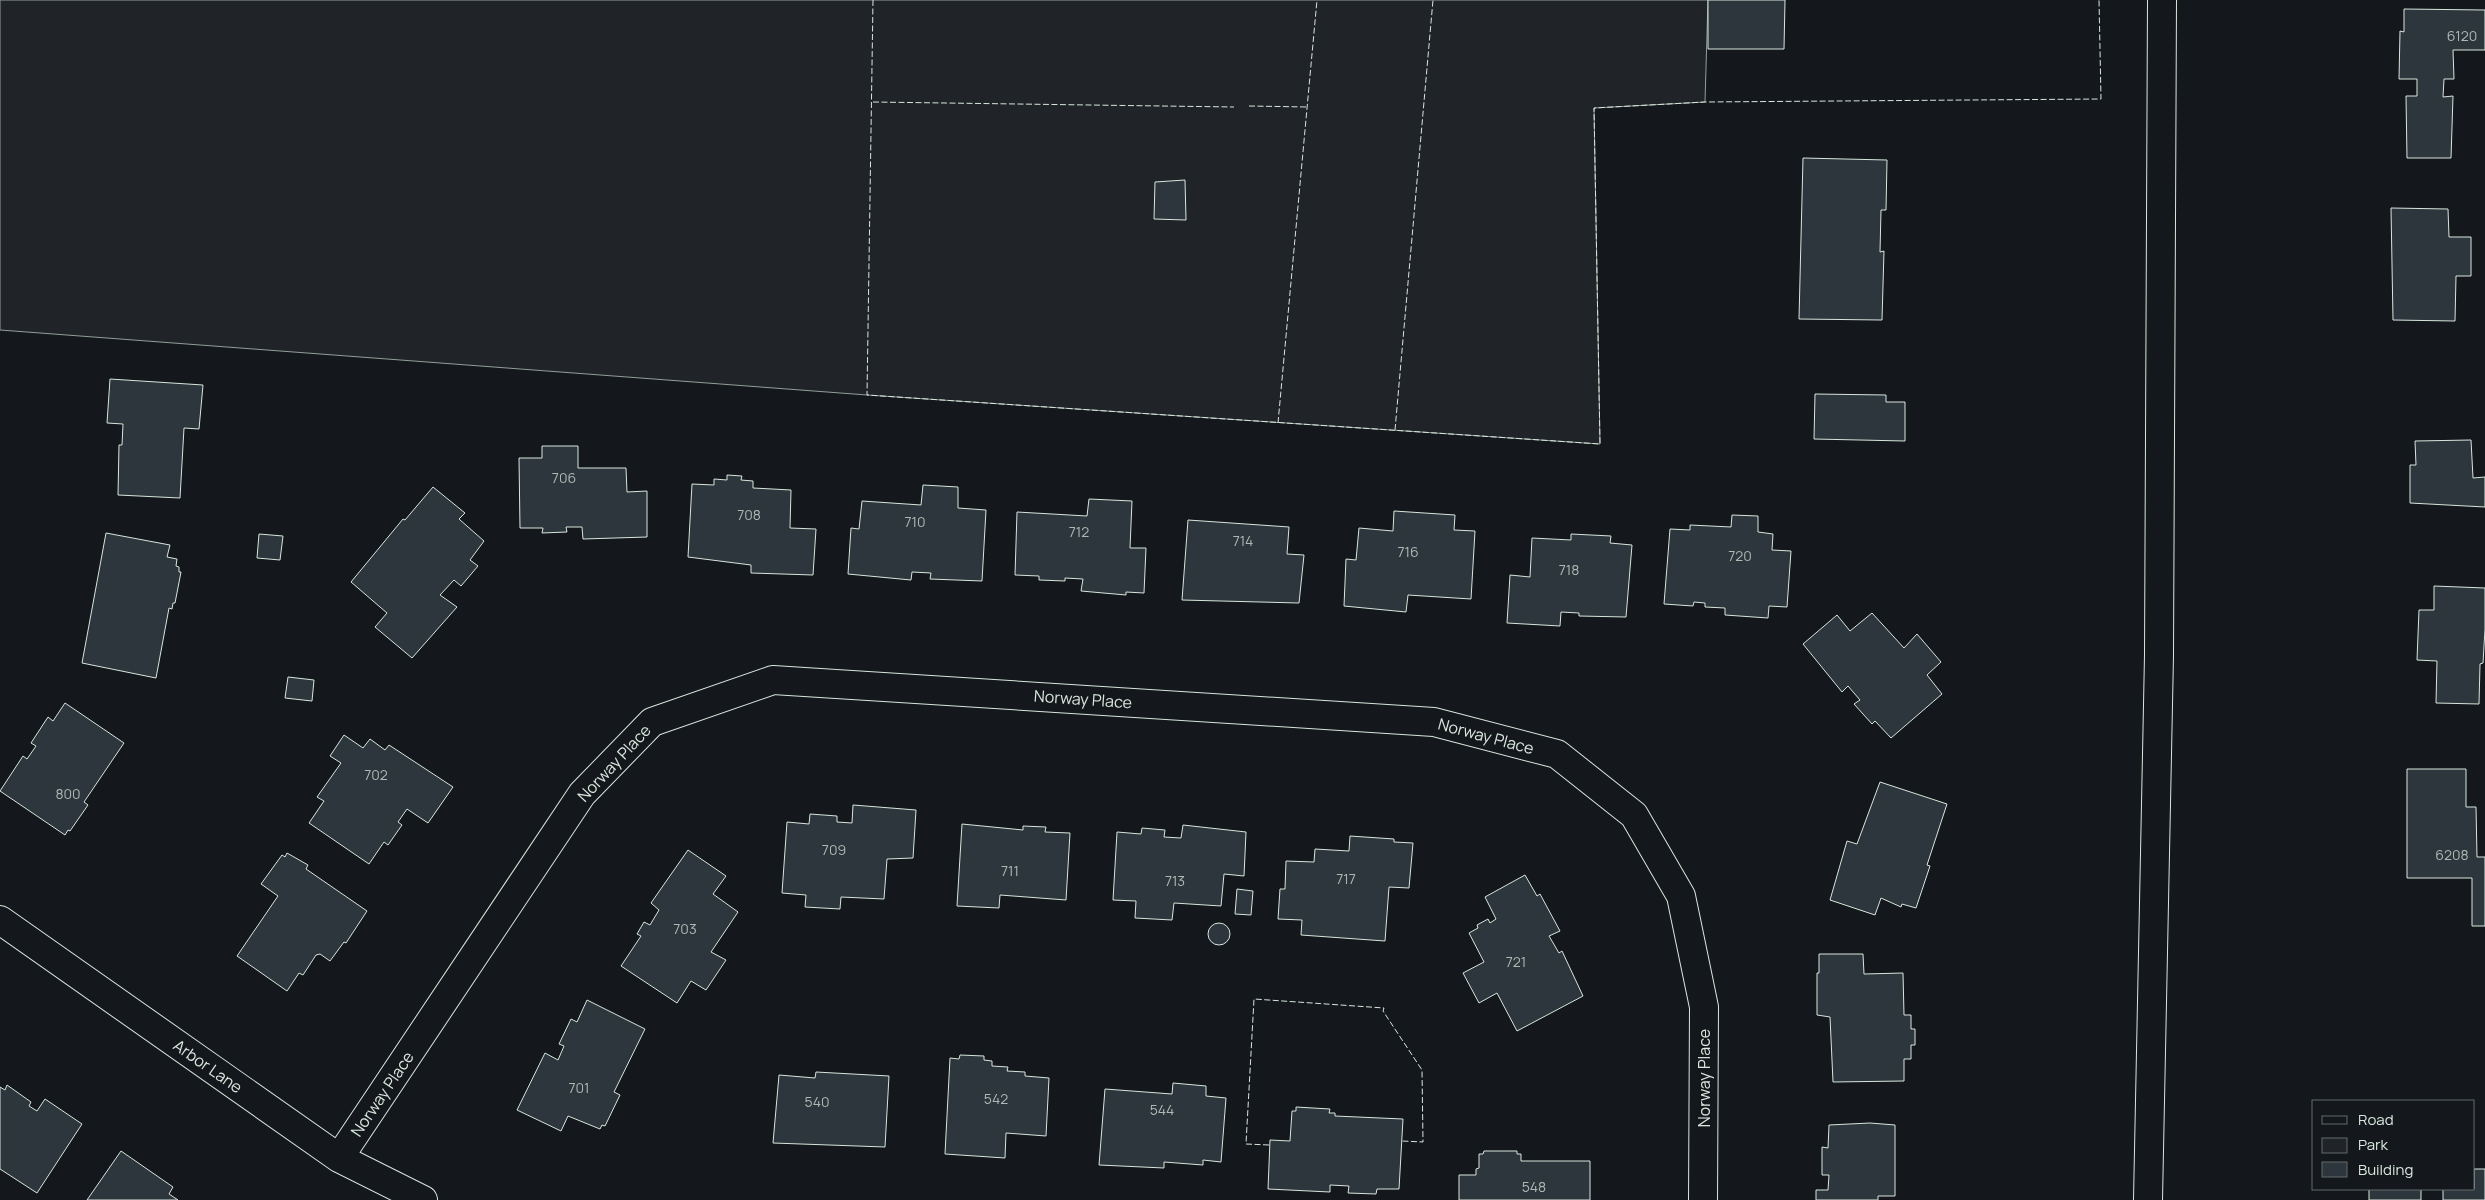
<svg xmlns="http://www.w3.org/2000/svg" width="2485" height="1200" font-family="Manrope,sans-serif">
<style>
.green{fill:#202428;stroke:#939e99}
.building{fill:#2c363c;stroke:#d8e6dc}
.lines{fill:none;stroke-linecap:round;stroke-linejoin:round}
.street-casing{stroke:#d8e6dc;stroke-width:30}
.secondary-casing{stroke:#d8e6dc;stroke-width:30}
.street{stroke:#14181c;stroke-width:28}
.secondary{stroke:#14181c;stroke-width:28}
.fence{stroke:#d8e6dc;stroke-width:1;stroke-dasharray:6 2.5;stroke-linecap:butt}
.labels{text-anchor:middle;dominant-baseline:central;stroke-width:4;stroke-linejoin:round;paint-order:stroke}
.number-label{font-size:14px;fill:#adbab4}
.street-label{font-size:16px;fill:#d8e6dc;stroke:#14181c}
</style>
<rect width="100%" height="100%" fill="#14181c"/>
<path class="green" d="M0,0H1708L1705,102L1594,108L1600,444L867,395L0,330Z"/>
<path class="building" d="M1708,0H1785L1784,49H1708Z
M2404,9L2485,10V50H2453L2454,79H2444L2443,97L2453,96L2451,158H2407L2406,96H2417V79H2399L2400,31L2404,32Z
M1803,158L1887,160L1886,210H1881L1880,252L1884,251L1882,320L1799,319Z
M1185,180L1186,220L1154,219L1155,182Z
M2391,208L2448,209L2449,237H2471V276H2456L2455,321L2393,320Z
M110,379L203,385L199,429L184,428L180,498L118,495L119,445H122L123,424L107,423Z
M1815,394L1886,395V402H1905V441L1814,439Z
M2471,440L2473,478L2485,477V507L2410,503V465H2416L2415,441Z
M542,446H578V468H626L627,492L647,491V537L583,539L582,527H566L567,532L542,533L543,528H520L519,458H542Z
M727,475L742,476L741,480L753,481V488L791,490L790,528L816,529L813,575L751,573V565L688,557L692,484L714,485V479L727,480Z
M923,485L958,487V508L986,510L982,581L930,579L931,573L912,572L911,580L848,574L851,528L859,529L862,501L921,505Z
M433,487L465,513L459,519L484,541L470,560L478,566L461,586L454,580L440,595L457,607L412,658L375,627L387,613L351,582L403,519L405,520Z
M1089,499L1132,501L1130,548H1146L1144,593L1126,592V595L1081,591L1083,579L1065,578V581L1039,580V576L1015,575L1017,512L1087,516Z
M1394,511L1455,515L1454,530L1475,531L1471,599L1408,595L1406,612L1344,606L1346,559L1356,560L1359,528L1393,531Z
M1732,515L1758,516V532L1773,534L1772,550L1791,551L1787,607L1769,606L1768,618L1725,615V608L1705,607V603L1694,602L1693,606L1664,604L1670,529L1690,530V525L1731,527Z
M1188,520L1289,527L1287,554L1304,555L1299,603L1182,600Z
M106,533L170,545L167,557L177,559L176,566L179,567V572H181L175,603H173L172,609L169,608L156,678L82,663Z
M259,534L283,536L280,560L257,558Z
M1571,534L1611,536L1610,543L1632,545L1626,617L1579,616V613L1561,612L1560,626L1507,623L1510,575L1530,577L1532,538L1571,540Z
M2434,586L2485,588V629L2483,663L2480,664L2479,704L2436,703L2437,661L2417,660L2419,610H2434Z
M1872,613L1904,648L1917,634L1941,662L1927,675L1942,694L1891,738L1875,721L1872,724L1854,704L1860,700L1848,686L1842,692L1803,644L1837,615L1850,631Z
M288,677L314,680L312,701L285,698Z
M65,703L124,743L84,802L88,805L70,831L68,830L65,835L0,791L23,756L27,759L36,746L31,743L48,717L53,721Z
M344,735L363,748L370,739L385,750L389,745L453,787L428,823L407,809L398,822L402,825L388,845L384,842L369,864L309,823L324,801L317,797L341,763L330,756Z
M2407,769H2466V807H2476L2477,857H2485V926H2472V878H2407Z
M1880,782L1947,804L1927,865L1930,866L1916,908L1902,904L1901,907L1881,898L1875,915L1830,900L1847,841L1857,844Z
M853,805L916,810L913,858L887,859L884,899L841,897L840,909L805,907L806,895L782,893L787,822L809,824L810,814L837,816V822L852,823Z
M962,824L1023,830V826L1046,827L1045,832L1070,833L1066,900L1000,895L999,908L957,906Z
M1183,825L1246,832L1244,876L1224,874L1221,906L1174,903L1172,920L1135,918L1136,901L1113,900L1117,832L1141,834L1142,828L1165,830L1164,837L1181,838Z
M1350,836L1394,839V842L1413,843L1409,888L1389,887L1385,941L1301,935L1302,920L1278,919L1280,889H1285L1286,861L1314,862L1315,849L1349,851Z
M688,850L726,876L713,894L738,912L711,952L726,960L706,990L691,981L677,1003L621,966L641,936L637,934L644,922L650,925L659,910L651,903Z
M287,853L308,865L306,869L367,911L346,943L344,942L330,961L320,954L316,955L303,975L299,973L287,991L237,956L278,896L261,884L282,855L285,857Z
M1525,875L1537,896L1540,894L1560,931L1549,936L1559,953L1562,951L1583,996L1517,1031L1497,993L1479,1003L1463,973L1484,962L1469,933L1478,928L1477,925L1488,919L1490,923L1496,919L1485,897Z
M1237,889L1253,891L1251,915L1235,914Z
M1208 934a11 11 0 1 1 22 0a11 11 0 1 1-22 0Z
M1819,954H1863L1864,974L1903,973L1904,1015H1911V1029H1915V1045H1911V1059H1904V1081L1833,1082L1830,1017L1817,1015V973H1819Z
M587,1000L645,1029L614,1092L620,1095L605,1126L602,1125L600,1129L568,1116L561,1131L517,1110L545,1053L558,1060L564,1046L559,1044L571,1019L577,1022Z
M960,1055L984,1056V1060L992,1061V1066L1008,1067L1007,1071L1025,1072V1076L1049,1078L1046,1136L1006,1133L1005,1158L945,1154L950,1058L959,1059Z
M816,1072L889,1076L885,1147L773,1143L779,1075L815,1078Z
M1173,1083L1206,1086V1096L1226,1098L1221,1162L1203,1160V1165L1164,1162V1168L1099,1165L1105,1089L1172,1094Z
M7,1085L31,1102L29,1106L37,1111L45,1099L82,1124L37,1193L0,1169V1087L5,1090Z
M1296,1107L1330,1109L1329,1113H1335V1116L1403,1119L1399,1189H1377L1376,1194L1348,1193L1349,1186L1330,1185V1192L1268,1189L1270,1140L1290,1141L1292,1111H1296Z
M1870,1123L1895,1125V1196H1878V1200H1816V1190H1828L1829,1175H1822V1147L1828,1148L1829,1125Z
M121,1151L173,1187L169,1194L178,1200H87Z
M1484,1151H1517V1154H1521V1161H1590V1200H1459V1175H1476V1169L1479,1168V1154H1483Z
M2474,1169H2485V1200H2443V1189H2474Z
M2369,1189H2421V1200H2369Z"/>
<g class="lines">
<g class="street-casing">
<path id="street" d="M0,920L339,1158L423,1200
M339,1158L582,794L652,722L773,680L1434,722L1557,754L1634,815L1681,896L1704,1007L1703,1200"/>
</g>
<g class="secondary-casing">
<path id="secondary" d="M2148,1200L2159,655L2162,0"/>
</g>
<use href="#street" class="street"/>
<use href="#secondary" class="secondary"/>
<path class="fence" d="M873,0L867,395L1600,444L1594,108L1705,102L2101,99L2099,0
M873,102L1234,107
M1249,106L1307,107
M1278,423L1317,0
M1395,430L1433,0
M1269,1145L1246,1144L1254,999L1384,1008L1383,1011L1422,1070L1423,1142L1402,1141"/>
</g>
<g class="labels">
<g class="number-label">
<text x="2462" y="35">6120</text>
<text x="564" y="477">706</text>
<text x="749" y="514">708</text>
<text x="915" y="521">710</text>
<text x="1079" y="531">712</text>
<text x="1243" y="540">714</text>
<text x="1408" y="551">716</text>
<text x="1740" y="555">720</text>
<text x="1569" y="569">718</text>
<text x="376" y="774">702</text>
<text x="68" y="793">800</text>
<text x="834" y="849">709</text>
<text x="2452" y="854">6208</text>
<text x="1010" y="870">711</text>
<text x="1346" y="878">717</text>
<text x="1175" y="880">713</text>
<text x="685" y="928">703</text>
<text x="1516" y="961">721</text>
<text x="579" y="1087">701</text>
<text x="996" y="1098">542</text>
<text x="817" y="1101">540</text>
<text x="1162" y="1109">544</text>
<text x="1534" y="1186">548</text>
</g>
<g class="street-label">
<text transform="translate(1083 699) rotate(4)">Norway Place</text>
<text transform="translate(1486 736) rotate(15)">Norway Place</text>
<text transform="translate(614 763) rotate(-47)">Norway Place</text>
<text transform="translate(208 1066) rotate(35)">Arbor Lane</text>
<text transform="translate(1704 1078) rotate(-90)">Norway Place</text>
<text transform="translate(382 1094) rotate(-56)">Norway Place</text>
</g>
</g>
<rect x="2312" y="1100" width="162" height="90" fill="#14181c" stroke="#626a69"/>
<rect x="2322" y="1116" width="25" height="8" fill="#14181c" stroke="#626a69"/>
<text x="2358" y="1125" font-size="15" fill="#d8e6dc">Road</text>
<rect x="2322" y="1138" width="25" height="15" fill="#202428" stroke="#626a69"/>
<text x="2358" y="1150" font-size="15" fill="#d8e6dc">Park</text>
<rect x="2322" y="1162" width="25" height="15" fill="#2c363c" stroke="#626a69"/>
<text x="2358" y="1175" font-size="15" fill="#d8e6dc">Building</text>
</svg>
